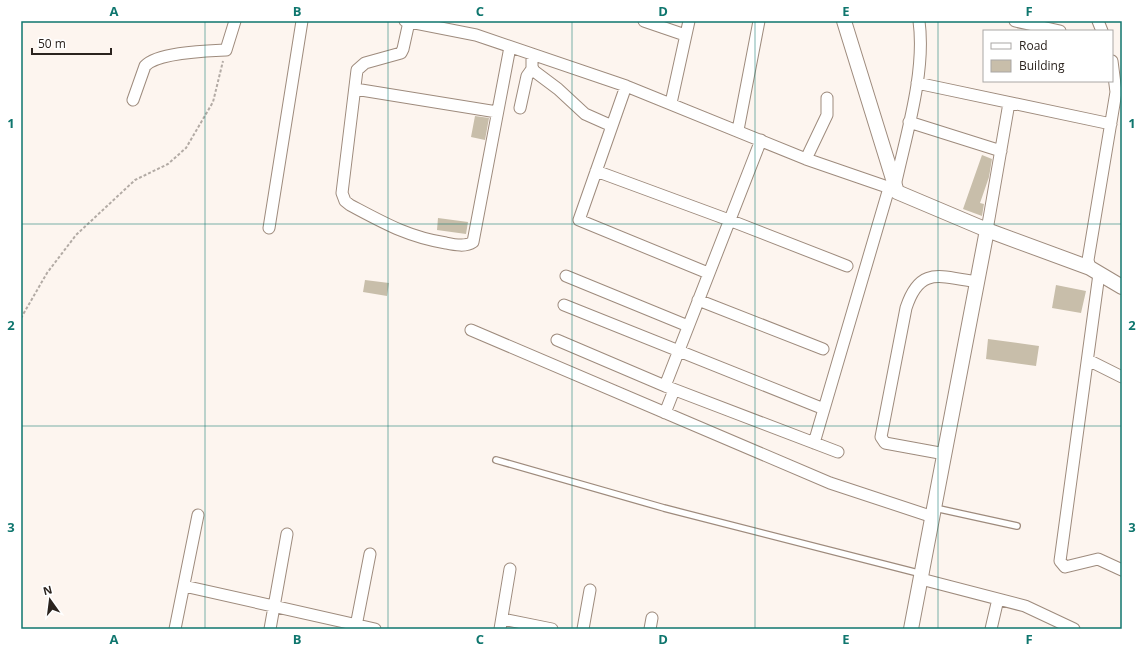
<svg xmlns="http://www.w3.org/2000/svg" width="1143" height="650" font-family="'Open Sans',sans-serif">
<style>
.building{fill:#c8beaa}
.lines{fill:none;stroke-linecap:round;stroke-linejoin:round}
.service-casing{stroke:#9e8b7d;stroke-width:8}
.minor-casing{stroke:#9e8b7d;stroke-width:13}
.tertiary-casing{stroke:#9e8b7d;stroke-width:16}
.path{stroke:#b3aba5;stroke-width:2;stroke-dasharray:3 2;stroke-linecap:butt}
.service{stroke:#fff;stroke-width:5.5}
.minor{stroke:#fff;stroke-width:11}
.tertiary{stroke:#fff;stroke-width:14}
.grid{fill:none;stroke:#0f766e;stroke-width:1;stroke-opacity:0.55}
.neatline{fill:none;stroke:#0f766e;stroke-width:1.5}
.grid-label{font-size:13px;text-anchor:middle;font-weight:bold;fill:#0f766e}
</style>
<rect width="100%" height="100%" fill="#fdf5ef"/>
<path class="building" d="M475,116L489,118L485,140L471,137Z
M982,155L992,159L989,177L980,203L984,204L982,216L963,209Z
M438,218L468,222L466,234L437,230Z
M365,280L389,283L387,296L363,292Z
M1056,285L1086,291L1081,313L1052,308Z
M988,339L1039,346L1036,366L986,359Z"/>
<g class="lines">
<g class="service-casing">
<path id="service" d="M496,460L664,508L922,574
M935,508L1017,526"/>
</g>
<g class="minor-casing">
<path id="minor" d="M405,21L476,35L626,86L806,159L896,190
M644,21L685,35
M1015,21L1060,31
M1098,21L1102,31
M409,22L403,49L401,53L365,63L357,70L342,193L345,201L350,205C384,223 408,237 446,243C455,245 466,247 473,242L510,47
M532,54V67L534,71L558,89L585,114L612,126
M917,83L1111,124
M626,86L579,220L708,273
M355,89L497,112
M133,100L145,66C158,52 207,51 226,50L235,21
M671,103L689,21
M520,108L527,76L532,69
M909,122L1001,151
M738,130L759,21
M761,140L665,386L838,452
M806,159L827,115V98
M596,171L729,220L847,266
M895,186C906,135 926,72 919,21
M269,228L302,21
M987,230L1009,103
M1090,268L1088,260L1116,92L1112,61
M1099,274L1060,561L1065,567L1098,559L1122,570
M566,276L688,326
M698,300L823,349
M564,305L824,409
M471,330L830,483L933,517
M557,340L665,386
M1088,360L1122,377
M665,413L674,390
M814,443L889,188
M945,454L885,443L881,437L906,308C920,265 940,277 978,282
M921,579L1025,606L1074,629
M184,586L375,629
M502,619L552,629
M356,626L370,554
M175,629L198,515
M270,629L287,534
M500,629L510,569
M583,629L590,590
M650,629L652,618
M991,629L998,599"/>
</g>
<g class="tertiary-casing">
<path id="tertiary" d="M844,21L897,192L987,230L1090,268L1122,287
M911,629L987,230"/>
</g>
<path class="path" d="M21,318L47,273L76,235L135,180L168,164L186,148L213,102L223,61"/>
<use href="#service" class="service"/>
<use href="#minor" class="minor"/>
<use href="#tertiary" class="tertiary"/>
</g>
<path class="grid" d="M205,21V629M388,21V629M572,21V629M755,21V629M938,21V629M21,224H1122M21,426H1122"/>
<rect width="1143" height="650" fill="none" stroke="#ffffff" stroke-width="44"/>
<rect x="983" y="30" width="130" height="52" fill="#ffffff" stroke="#aaa7a5"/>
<rect x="991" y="43" width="20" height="6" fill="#ffffff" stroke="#aaa7a5"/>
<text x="1019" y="50" font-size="12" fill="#2b231e">Road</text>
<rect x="991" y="60" width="20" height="12" fill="#c8beaa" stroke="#aaa7a5"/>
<text x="1019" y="70" font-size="12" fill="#2b231e">Building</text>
<g transform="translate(50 600) rotate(346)" stroke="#ffffff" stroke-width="3" paint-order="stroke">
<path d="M0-3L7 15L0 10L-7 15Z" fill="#2b231e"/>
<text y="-6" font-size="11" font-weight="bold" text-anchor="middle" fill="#2b231e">N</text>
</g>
<path d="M32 48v6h79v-6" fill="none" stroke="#2b231e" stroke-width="2"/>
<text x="38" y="48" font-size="12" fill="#2b231e" stroke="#ffffff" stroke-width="3" paint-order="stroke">50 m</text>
<rect x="22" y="22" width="1099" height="606" class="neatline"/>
<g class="grid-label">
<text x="114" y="16">A</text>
<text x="297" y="16">B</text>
<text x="480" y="16">C</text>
<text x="663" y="16">D</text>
<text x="846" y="16">E</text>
<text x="1029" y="16">F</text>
<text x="11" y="128">1</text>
<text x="1132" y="128">1</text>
<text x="11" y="330">2</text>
<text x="1132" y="330">2</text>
<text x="11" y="532">3</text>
<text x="1132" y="532">3</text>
<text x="114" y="644">A</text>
<text x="297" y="644">B</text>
<text x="480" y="644">C</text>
<text x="663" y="644">D</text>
<text x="846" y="644">E</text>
<text x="1029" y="644">F</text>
</g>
</svg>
